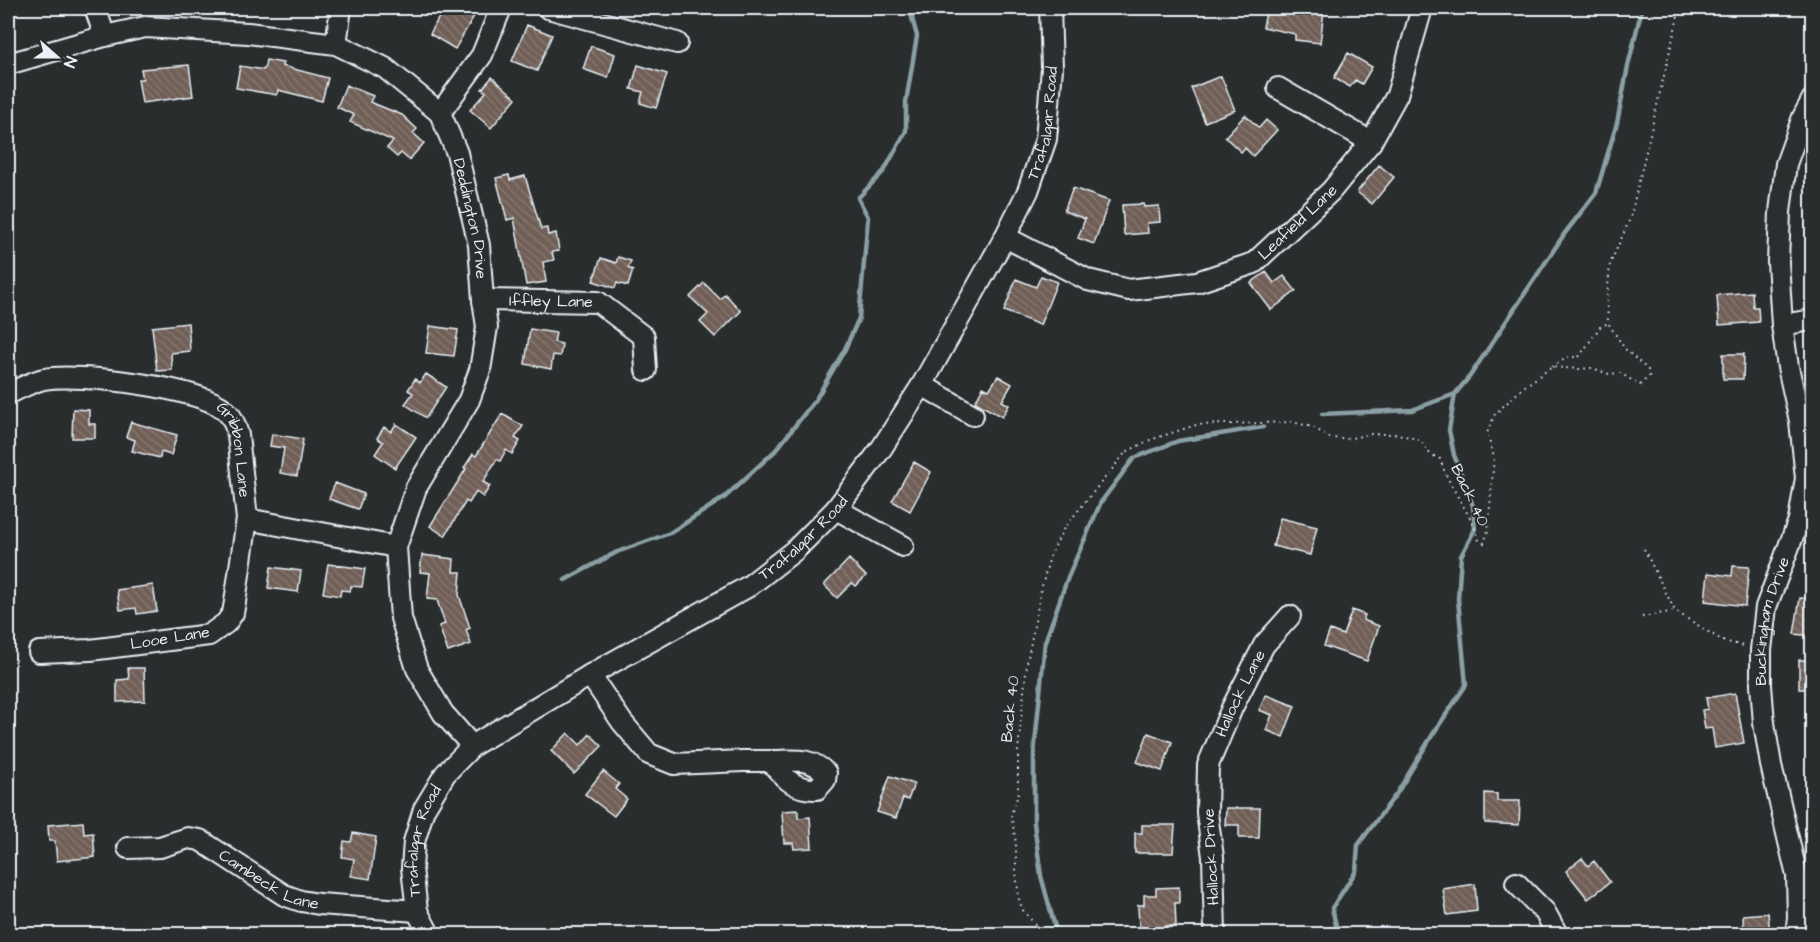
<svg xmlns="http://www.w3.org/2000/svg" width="1820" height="942" font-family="'Architects Daughter',sans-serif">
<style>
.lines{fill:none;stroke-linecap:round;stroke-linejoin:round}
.stream{stroke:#8aa0a5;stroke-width:4.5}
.building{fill:url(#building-back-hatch);stroke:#e8f1f8;stroke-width:1.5}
.minor-casing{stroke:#e8f1f8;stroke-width:24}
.path{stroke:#e8f1f8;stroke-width:2;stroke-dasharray:1.5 4.5;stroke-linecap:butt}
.minor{stroke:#2a2d2e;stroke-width:20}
.labels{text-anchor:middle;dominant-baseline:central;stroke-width:4.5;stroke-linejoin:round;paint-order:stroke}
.street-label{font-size:16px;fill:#e8f1f8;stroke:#2a2d2e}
</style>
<defs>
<pattern id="building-back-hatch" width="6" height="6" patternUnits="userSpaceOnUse" patternTransform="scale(1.5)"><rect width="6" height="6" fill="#705f57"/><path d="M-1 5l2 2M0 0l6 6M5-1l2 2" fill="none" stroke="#847670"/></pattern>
</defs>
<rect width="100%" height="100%" fill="#2a2d2e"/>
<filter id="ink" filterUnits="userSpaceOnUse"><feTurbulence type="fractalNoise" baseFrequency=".0167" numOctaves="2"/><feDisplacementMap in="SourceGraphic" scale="12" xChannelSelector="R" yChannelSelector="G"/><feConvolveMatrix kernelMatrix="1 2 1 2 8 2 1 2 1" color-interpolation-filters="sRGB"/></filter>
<g filter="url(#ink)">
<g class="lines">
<path class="stream" d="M1322,414L1412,410L1455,394L1470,376L1565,233L1596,193L1617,123L1628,66L1642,8
M565,580L617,552L670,533L725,497L776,450L816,399L845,349L859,318L868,217L858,198L884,171L906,131V102L917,36L910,11L911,8
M1057,934L1041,876L1034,823V754L1045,642L1068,577L1101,502L1134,458L1178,441L1263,427
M1338,934L1332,908L1356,871L1358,845L1397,793L1433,734L1466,685L1458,599L1461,556L1475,529L1473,506L1454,455L1449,430L1455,394"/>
</g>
<path class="building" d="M444,8H459L474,16L455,49L430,34Z
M1267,8H1298L1324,11L1320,43L1295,40V34L1263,27Z
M527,25L552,35L537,71L512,61Z
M591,46L615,54L608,78L583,69Z
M1348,53L1372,67L1362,84L1355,80L1350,87L1334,78Z
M266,60L283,63L282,66L328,78L322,101L278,90L277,95L236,88L240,66L264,70Z
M189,65L193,96L142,103L138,79H143L141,69Z
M638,65L667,74L656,108L640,103L643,92L631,89Z
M1221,76L1235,110L1205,122L1191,88Z
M492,77L516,98L491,128L470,110L486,92L482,89Z
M346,85L373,96L370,102L402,115L417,129L413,133L424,143L409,160L401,153L397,157L387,148L393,141L350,122L354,115L337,107Z
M1245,115L1259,128L1266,120L1277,130L1253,156L1245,148L1241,152L1225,137Z
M1379,165L1394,177L1372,204L1357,192Z
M509,175L510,180L525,176L541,229L547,228L548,235L556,233L559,251L552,252L554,260L543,262L546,282L526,285L514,218L507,220L496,178Z
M1073,188L1109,201L1094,244L1078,238L1085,219L1064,211Z
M1144,204V207L1159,206L1160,222L1147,223L1148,233L1124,235L1122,205Z
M618,257L631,261L628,268L633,270L628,286L617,283L615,288L593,281L601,258L616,263Z
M1266,272L1274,283L1284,276L1296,291L1271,310L1251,283Z
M1041,276L1057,282L1040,325L1004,311L1016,279L1036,287Z
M704,283L720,299L725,294L741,311L715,337L700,322L708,314L690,297Z
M1752,292L1753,307H1758L1759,322L1719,325L1717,295Z
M188,323L190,351L171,353L172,370L157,371L152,327Z
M430,326L458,330L454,356L426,353Z
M530,329L556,333L554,342L562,344L560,356L553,355L551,369L525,364Z
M1723,354H1744L1743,379H1723Z
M426,374L446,387L426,418L405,404L413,393L408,390L415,379L420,383Z
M998,376L1012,384L1002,401L1009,405L1002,417L975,402L983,387L989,390Z
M73,409L89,410V424H95V438H72Z
M502,414L523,426L515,438L520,441L512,454L506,450L500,461L497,459L483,482L490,486L483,497L476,492L469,503L466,501L445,536L430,526L466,469L464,468L473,454L476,456Z
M131,422L177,435L171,455L161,452L160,458L132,451L135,440L126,437Z
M396,424L416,437L395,468L375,454L383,442L377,438L384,427L391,432Z
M272,434L303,439L297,476L280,473L284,448L270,446Z
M914,462L931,472L910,511L892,501Z
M335,483L364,494L358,509L329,499Z
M1280,518L1317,527L1310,555L1273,546Z
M422,555L454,559L453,572H461L459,595L470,628L466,630L471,644L448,652L439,626L445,624L437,600L427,599L430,573L420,572Z
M849,559L866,576L856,586L852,583L837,598L824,585Z
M328,564L365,569L362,587L351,586L350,591L341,590L340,596L323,593Z
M1733,566L1749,567L1745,606L1705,601L1708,573L1732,576Z
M271,567L301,571L298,592L268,588Z
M153,585L157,611L137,614L136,608L120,610L117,590Z
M1800,598L1812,599V636L1794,634Z
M1352,610L1365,615L1363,620L1379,626L1367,661L1324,646L1330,630L1343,635Z
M1799,660H1812V689H1799Z
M128,668H144L145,701L117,702V680L129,679Z
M1735,693L1744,743L1715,748L1712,728L1705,729L1702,710L1708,709L1706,698Z
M1266,695L1295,706L1283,737L1266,730L1272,715L1259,710Z
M568,733L580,745L590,734L602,746L574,774L551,751Z
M1148,733L1172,742L1162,771L1137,762Z
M603,771L619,784L615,789L627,799L614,816L585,794Z
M890,776L914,784L908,800L903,798L896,818L877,812Z
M1485,793L1497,794V801H1520L1519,825L1485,823Z
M1226,808H1260L1259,838H1239V825H1225Z
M798,810V818L810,817L812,848L794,849L793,843H784L782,811Z
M83,822L84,834L93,833L95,857L57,861L55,841H49L48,825Z
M1142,825H1175L1173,853H1135V833H1142Z
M353,833L376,837L370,879L351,876L354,859L342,857L344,841L351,842Z
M1582,858L1588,866L1594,861L1610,882L1588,899L1566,871Z
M1475,884L1477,911L1447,915L1443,889Z
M1179,887V903H1175L1176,926H1165V933H1142V927L1139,928L1138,905H1144V895H1156V888Z
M1768,913L1770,934H1744L1743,915Z"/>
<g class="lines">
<g class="minor-casing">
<g id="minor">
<path d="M95,8L105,36"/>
<path d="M548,8L677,43"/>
<path d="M336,44L341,8"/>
<path id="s1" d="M8,64L105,36L145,27L248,33L336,44L385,68L440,113L457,153L479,245L483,300L487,327L480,370L469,400L416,488L396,547L401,618L417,669L443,713L472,746"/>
<path d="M1278,88L1371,142"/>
<path d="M440,113L482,55L501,8"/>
<path id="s2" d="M1005,237L1088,280L1129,290L1197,282L1254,263L1331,191L1371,142L1397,95L1422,8"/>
<path id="s3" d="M483,300L598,302L644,337L646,370"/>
<path d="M1782,325L1812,320"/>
<path d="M922,385L973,415"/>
<path id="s4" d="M14,391C23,387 34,381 44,379C78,373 200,387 225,410C233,417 235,425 238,435L247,519L235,602L233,613L226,623L209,635L90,650L39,652"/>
<path d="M836,509L903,546"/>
<path d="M247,519L396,547"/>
<path d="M590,675L622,722L649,754L674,764L743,761H770C784,777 793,790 817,789L825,780L826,773C809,756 792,761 770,761"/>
<path id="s5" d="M128,848L160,847L188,838L200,840L284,895L301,901L319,904L417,911"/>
<path d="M1516,883L1545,912L1557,934"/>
<path id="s6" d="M429,934L417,911L412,868L414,842L424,809L445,774L472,746L590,675L749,586L795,550L836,509L881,449L922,385L1005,237L1028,191L1046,139L1052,68L1050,8"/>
<path id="s7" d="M1215,934L1213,857L1207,813L1208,765L1232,708L1264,645L1290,616"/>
<path id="s8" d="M1796,934L1798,918L1797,876L1771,765L1764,723L1761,685V650L1766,607L1799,520L1806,478L1800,421L1788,367L1782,325L1778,262L1780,212L1786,164L1803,117L1812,100"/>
</g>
</g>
<path class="path" d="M1552,367L1568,357H1579L1600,327L1608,323
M1644,549L1675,611L1723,641L1744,646
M1642,617L1675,611
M1043,934L1022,909L1019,899L1016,872V843L1011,814L1018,795V750L1027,663L1041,590L1050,556L1064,528L1126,452L1150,440L1196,425L1292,422L1313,427L1330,438L1347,439L1371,434H1398L1420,440L1430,454L1440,459C1449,488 1470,511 1479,540L1484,543L1488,531L1494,457L1487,433L1495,414L1525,386L1552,367L1579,369L1591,368L1609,374L1620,373L1640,385L1649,376L1648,370L1625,349L1608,323L1607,298L1610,264L1630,219L1680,8"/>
<use href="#minor" class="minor"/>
</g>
</g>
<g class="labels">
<g class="street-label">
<text stroke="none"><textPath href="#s6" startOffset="1088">Trafalgar Road</textPath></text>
<text stroke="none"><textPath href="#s1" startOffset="570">Deddington Drive</textPath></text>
<text stroke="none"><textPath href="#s2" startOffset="324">Leafield Lane</textPath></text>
<text stroke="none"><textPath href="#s3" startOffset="68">Iffley Lane</textPath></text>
<text stroke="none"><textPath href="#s4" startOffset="260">Gribbon Lane</textPath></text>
<text transform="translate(1470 495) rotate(64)">Back 40</text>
<text stroke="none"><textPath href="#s6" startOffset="602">Trafalgar Road</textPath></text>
<text stroke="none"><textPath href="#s8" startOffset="318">Buckingham Drive</textPath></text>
<text transform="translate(170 638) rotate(-9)">Looe Lane</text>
<text stroke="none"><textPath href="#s7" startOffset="248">Hallock Lane</textPath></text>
<text transform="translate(1010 709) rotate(-84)">Back 40</text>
<text stroke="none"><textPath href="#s6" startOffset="98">Trafalgar Road</textPath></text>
<text transform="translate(1211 857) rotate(-93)">Hallock Drive</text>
<text stroke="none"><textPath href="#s5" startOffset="154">Cambeck Lane</textPath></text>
</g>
</g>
<rect width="1820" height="942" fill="none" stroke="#2a2d2e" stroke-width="30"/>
<rect x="15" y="15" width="1790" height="912" fill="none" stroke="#e8f1f8" stroke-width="2" filter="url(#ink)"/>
<g transform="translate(57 57) rotate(111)" stroke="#2a2d2e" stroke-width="4.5" paint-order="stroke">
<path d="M0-4.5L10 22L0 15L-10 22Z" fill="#e8f1f8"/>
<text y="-9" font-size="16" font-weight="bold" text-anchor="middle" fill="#e8f1f8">N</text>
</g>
</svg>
